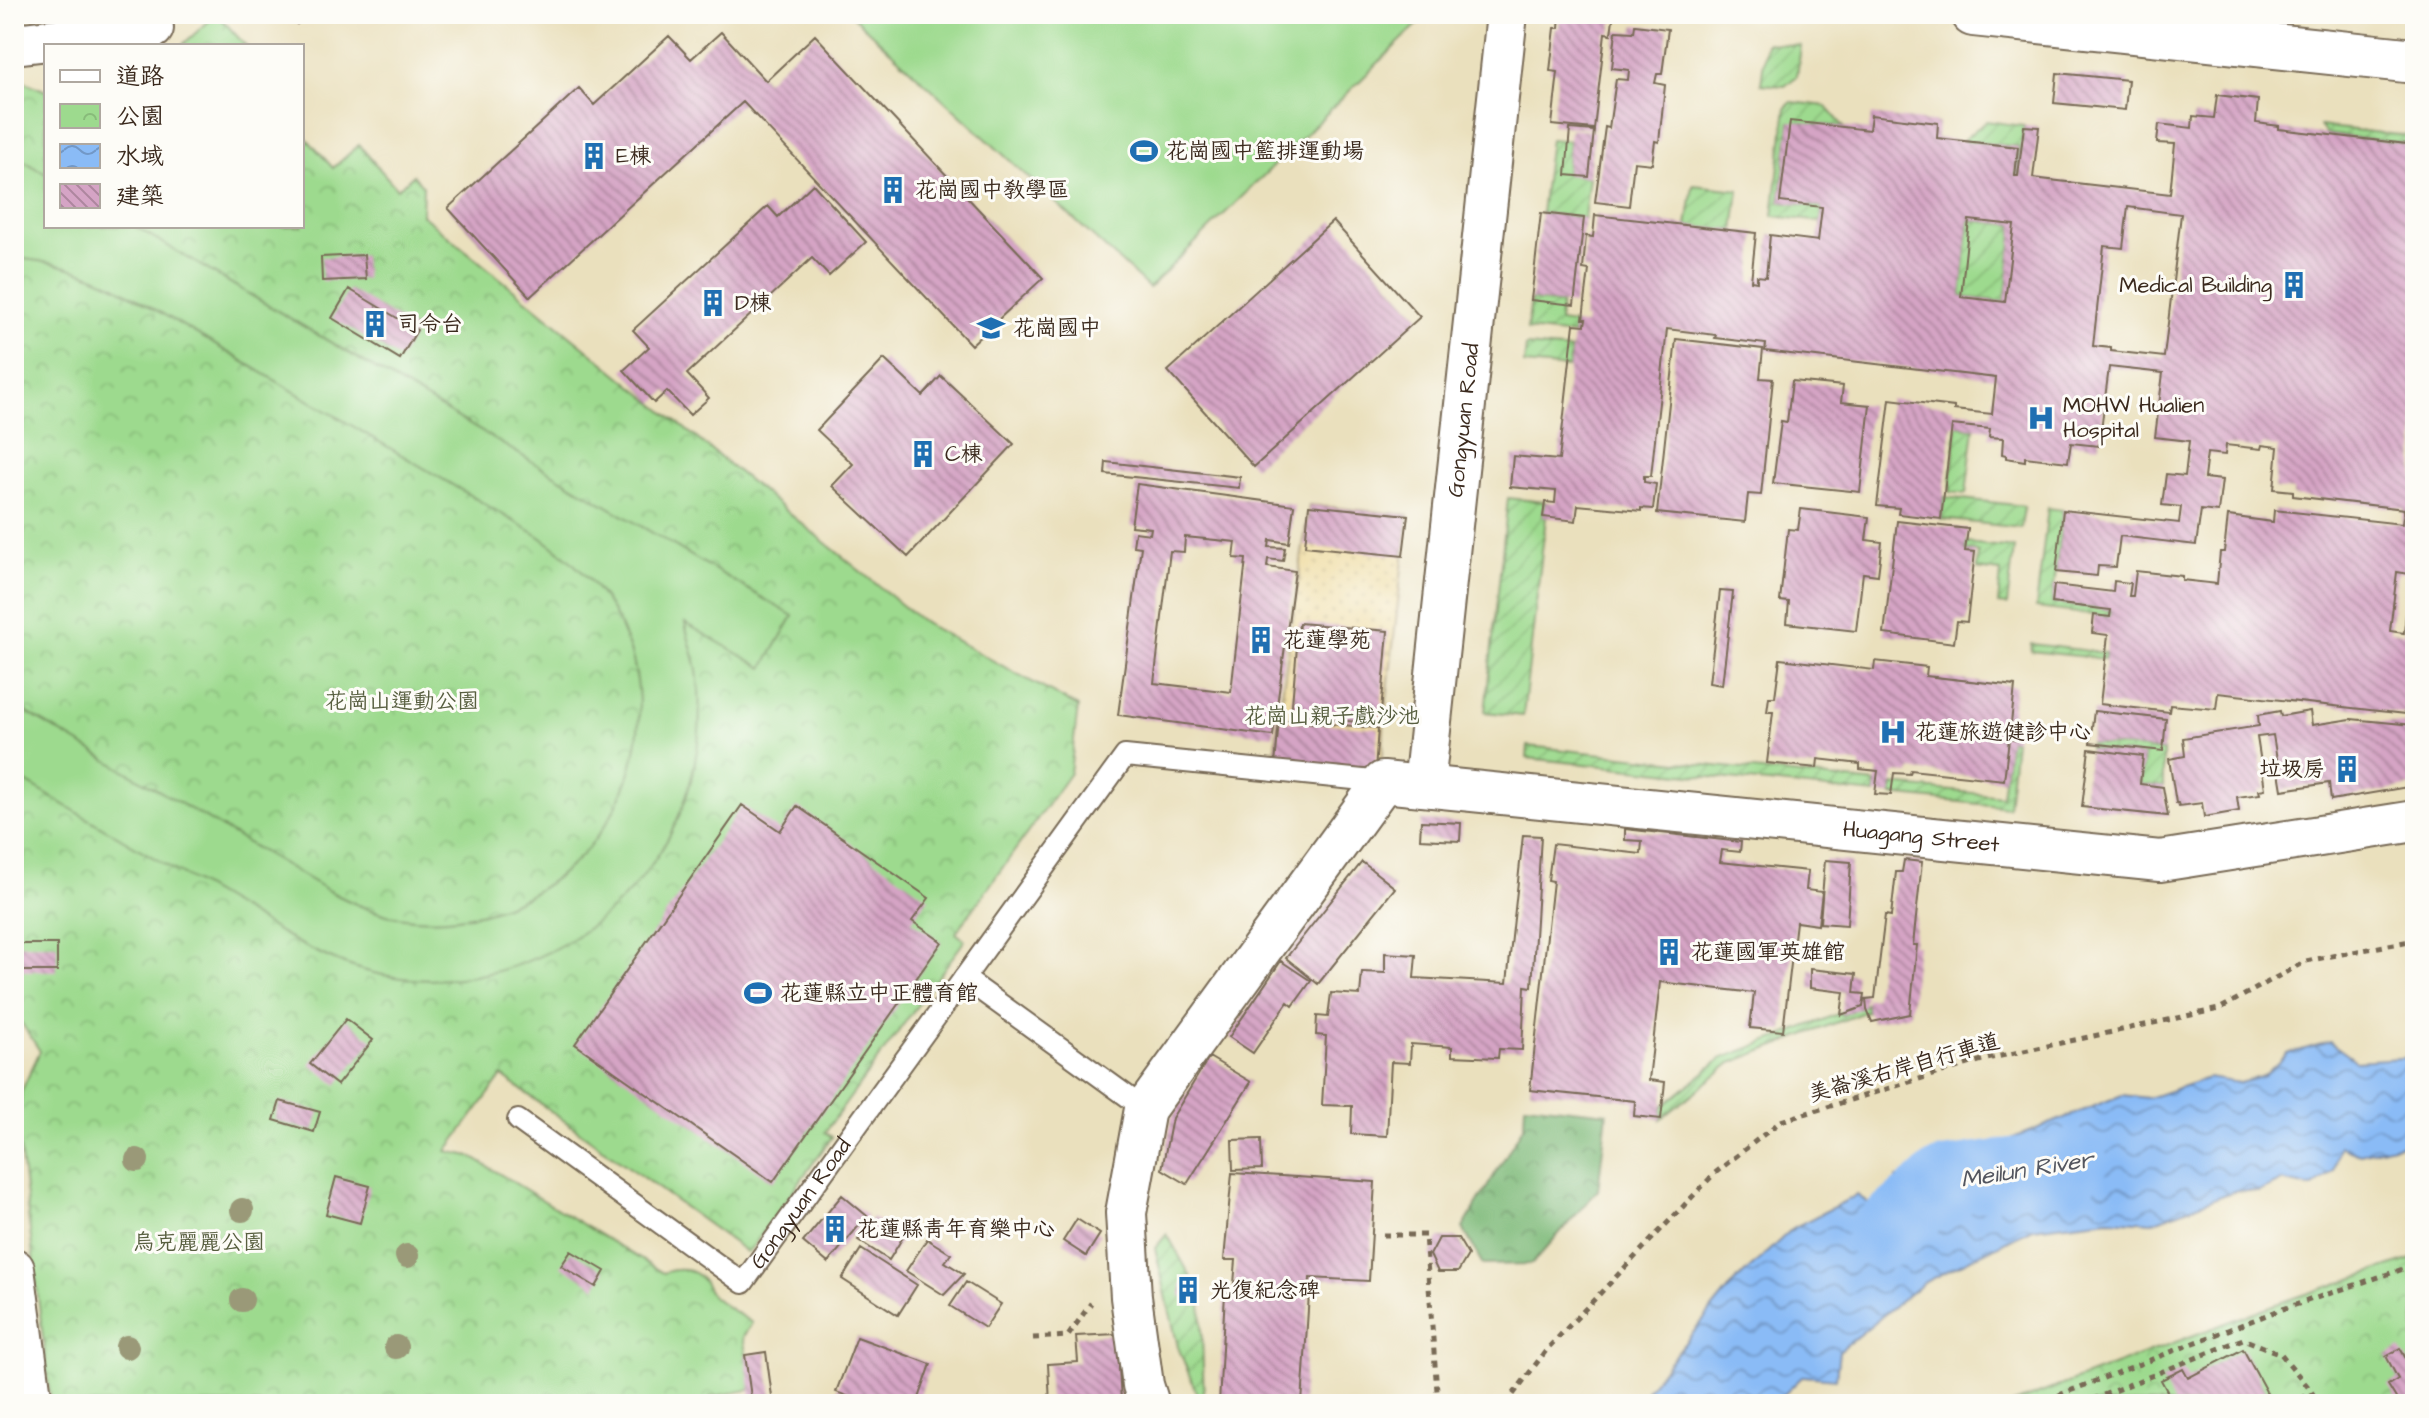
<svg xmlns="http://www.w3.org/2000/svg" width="2429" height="1418" font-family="'Architects Daughter','LXGW WenKai TC',sans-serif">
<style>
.forest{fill:url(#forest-crowns);stroke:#5c724c;stroke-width:2}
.sand{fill:url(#sand-dots);stroke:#94825e;stroke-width:2}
.park{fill:url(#park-crowns);stroke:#6c8256;stroke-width:2}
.garden{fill:url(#garden-furrows);stroke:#6c8256;stroke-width:2}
.pitch{fill:#9dda8e;stroke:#6c8256;stroke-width:2}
.water{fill:url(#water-waves);stroke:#62728a;stroke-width:2}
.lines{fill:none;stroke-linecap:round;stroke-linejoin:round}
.river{stroke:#8abbf6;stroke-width:68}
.building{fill:url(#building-back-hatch);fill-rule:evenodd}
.lane-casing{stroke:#786a56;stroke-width:24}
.street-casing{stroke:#786a56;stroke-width:44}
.secondary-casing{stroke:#786a56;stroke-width:48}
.path{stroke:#786a56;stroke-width:5;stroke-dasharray:6 6;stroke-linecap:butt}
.lane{stroke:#fff;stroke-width:20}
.street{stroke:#fff;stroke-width:40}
.secondary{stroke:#fff;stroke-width:44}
.tree{fill:#9a9978}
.labels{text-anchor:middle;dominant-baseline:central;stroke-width:6;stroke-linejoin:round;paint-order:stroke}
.poi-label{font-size:22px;fill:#3b2a1e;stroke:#fdfcf7;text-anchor:start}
.street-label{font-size:22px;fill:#3b2a1e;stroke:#fdfcf7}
.park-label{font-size:22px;fill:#585f40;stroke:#fdfcf7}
.water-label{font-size:24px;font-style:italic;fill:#53565f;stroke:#fdfcf7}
</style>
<defs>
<pattern id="forest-crowns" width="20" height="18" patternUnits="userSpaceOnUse" patternTransform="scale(2)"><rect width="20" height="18" fill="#7eba79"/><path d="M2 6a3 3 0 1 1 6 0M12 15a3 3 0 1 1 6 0" fill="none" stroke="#689763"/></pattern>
<pattern id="sand-dots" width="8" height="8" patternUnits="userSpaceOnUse" patternTransform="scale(2)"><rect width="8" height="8" fill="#eeda9e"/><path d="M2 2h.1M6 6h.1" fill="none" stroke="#cdbb88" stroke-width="1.8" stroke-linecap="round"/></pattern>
<pattern id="park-crowns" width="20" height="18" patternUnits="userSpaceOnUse" patternTransform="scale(2)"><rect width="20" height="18" fill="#9dda8e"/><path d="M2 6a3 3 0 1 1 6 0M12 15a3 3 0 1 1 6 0" fill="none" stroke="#88bb7a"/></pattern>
<pattern id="garden-furrows" width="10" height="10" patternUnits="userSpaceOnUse" patternTransform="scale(2)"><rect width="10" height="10" fill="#9dda8e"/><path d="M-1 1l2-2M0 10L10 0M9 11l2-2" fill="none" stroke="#88bb7a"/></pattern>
<pattern id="water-waves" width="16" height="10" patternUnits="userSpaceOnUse" patternTransform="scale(2)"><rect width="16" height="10" fill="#8abbf6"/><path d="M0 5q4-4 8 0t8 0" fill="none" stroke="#7298c7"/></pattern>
<pattern id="building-back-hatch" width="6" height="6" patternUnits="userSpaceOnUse" patternTransform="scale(2)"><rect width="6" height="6" fill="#d5a4c5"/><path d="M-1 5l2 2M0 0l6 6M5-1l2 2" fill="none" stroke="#ae869f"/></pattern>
</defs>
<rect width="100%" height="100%" fill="#fdfcf7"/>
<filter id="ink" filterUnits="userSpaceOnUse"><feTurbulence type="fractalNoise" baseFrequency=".0125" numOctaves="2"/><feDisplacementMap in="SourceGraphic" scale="16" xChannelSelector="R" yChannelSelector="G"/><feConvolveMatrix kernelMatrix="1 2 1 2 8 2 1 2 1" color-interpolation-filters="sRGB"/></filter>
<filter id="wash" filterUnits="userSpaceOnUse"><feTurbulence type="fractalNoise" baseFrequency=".006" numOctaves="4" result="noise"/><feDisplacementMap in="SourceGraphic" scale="32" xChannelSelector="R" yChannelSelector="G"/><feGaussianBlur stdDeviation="1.8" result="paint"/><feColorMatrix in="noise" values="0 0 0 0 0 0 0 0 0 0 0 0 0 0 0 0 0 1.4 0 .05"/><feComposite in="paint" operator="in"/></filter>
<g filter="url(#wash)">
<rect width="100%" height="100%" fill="#eae0bd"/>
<path class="forest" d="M1525,1104L1607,1113L1598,1190L1532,1264L1483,1265L1463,1228L1524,1125Z"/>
<path class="sand" d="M1309,505L1408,515L1384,725L1382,775L1274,768L1278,723Z"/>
<path class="park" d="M217,14L246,46H181Z
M14,77L46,91V226H302V133L333,168L359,145L397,189L413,175L423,186L422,215L924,623L1078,707L1070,773L956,933L965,940L825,1132L832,1137L748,1253L502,1076L447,1151L470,1156L663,1273C678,1268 694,1268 704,1282C708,1288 708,1293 715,1298C726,1307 740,1315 752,1323L743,1337L753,1389L710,1397L711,1404H51L18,1132L21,1092L40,1051L14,1012Z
M2415,1258V1404H2012L2276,1304Z"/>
<path class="garden" d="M1766,43L1801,46L1797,76L1785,86L1761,84Z
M1792,102L1826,106L1844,127L1790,122L1780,202L1822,207L1821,222L1773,216L1786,107Z
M1986,121L2024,126L2018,176H2015L2018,147L1962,141Z
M2320,126L2415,137V145L2326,134Z
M1550,139L1569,141L1566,174L1589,177L1584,218L1541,213Z
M1693,185L1739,190L1734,231L1687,226Z
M1969,220L2014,225L2005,302L1961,297Z
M1531,300L1561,304L1559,322L1574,324L1573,335L1527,330Z
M1526,346L1571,350L1569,368L1524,364Z
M1957,425L1974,428L1966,494L1950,492Z
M1944,497L2024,506L2021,528L1941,519Z
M1508,498L1545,502L1543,516L1546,517L1523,716L1485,712Z
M2048,508L2063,510L2052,603L2111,610L2110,617L2036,608Z
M1966,543L2014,548L2007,605L1998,604L2001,572L1977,569L1978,552L1965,551Z
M2032,644L2106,653L2105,659L2031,651Z
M2009,739L2015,740L2008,807L1891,795L1893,785L2002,796Z
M2090,743L2163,751V787L2140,784L2143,756L2089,749Z
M1528,746L1876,783L1875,794L1527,758Z
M1866,1004L1867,1011L1731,1063L1661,1119L1662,1107L1721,1059L1841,1013L1842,1015Z
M1167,1234L1201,1295L1204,1404H1201L1178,1347L1155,1248Z"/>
<path class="pitch" d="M850,14H1428L1149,288Z
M14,155L46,174V226H134L793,616L763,668L685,623C688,639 694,654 697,670C701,700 701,732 695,761C671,903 524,1003 383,975C352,969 326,957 298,943L14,775V705L329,891C350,902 373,913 397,917C517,936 625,852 638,732C641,703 638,669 627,642C609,595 580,565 539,536L117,287C83,270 52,261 14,258Z"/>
<path class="water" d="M2330,1042L2356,1061L2415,1057V1143H2405L2360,1154L2340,1146L2334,1171L2312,1188L2282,1181L2259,1192L2237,1190L2152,1222L2108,1219L2032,1228L1923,1283L1839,1351L1836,1379L1803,1376L1774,1404H1635L1732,1285L1793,1228L1857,1195L1873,1206L1888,1209L1896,1197V1178L1929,1172L1972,1187L2013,1138L2122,1095L2148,1098L2208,1078L2240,1083L2264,1076L2287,1054Z"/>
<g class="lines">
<path class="river" d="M1881,1236L1945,1182L2074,1163"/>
</g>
<g id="blocks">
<path class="building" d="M287,14H308L297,24Z
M1560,14H1606L1613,19L1611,34L1605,33L1594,129L1552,125L1558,72L1550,71L1555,28H1559Z
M1635,25L1668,29L1662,74H1657L1655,83L1665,85L1659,142L1655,141L1652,164L1634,162L1629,206L1595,202L1605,127L1609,128L1616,79L1628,80L1629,70L1612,68L1616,31L1634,32Z
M721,32L766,81L815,35L1043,278L971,345L743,102L530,297L448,208L579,88L594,105L669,36L691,59Z
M2057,73L2128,80L2125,110L2054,103Z
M2217,95L2258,100L2256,123L2279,126V129L2415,145L2414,715L2218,693L2216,709L2170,705L2169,712L2100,704L2108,635L2092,633L2094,615L2110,617L2111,610L2052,603L2054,585L2113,592L2114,581L2131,583L2129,596H2133L2136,571L2182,576V580L2217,584L2220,552H2224L2228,516L2273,522L2274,510L2402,524L2404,509L2293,496V491L2274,489L2278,447L2262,445L2261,449L2226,445L2225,455L2207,453L2204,478L2222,480L2218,512L2201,510L2196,545L2120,536L2116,567L2098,566L2097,576L2056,572L2063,510L2179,523L2181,507L2162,505L2166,474L2185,476L2189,441L2155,437L2163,373L2109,367L2099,446L2071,443L2068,462L2025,457V461L2006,458V455L2002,454L2003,438L1989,437L1990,429L1952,425L1941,519L1898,514L1899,508L1877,506L1890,399L1954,407V410L1992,414L1996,378L1765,351L1766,344L1715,338L1716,335L1667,329L1651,476H1644V482L1656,484L1653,509L1641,508V511L1578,505L1576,521L1543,517L1545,502L1555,503L1556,491L1510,487L1513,456L1559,460L1574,324L1585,325L1586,319H1583L1589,270L1583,269L1586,236L1593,237L1595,215L1756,233L1751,281L1757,282V276L1766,277L1770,235L1818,241L1822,207L1780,202L1790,121L1869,130L1871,115L1938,123L1937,138L2018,147L2015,176H2018L2024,126L2039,127L2033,178L2170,194L2175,144L2157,143L2159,124L2192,128L2193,116L2214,118ZM2128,207L2181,214L2164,357L2111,351V348L2093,346L2104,246L2123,248ZM1969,220L2014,225L2005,302L1961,297ZM2397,572L2410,574L2404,633L2390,631Z
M1570,129L1594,131L1589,177L1566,175Z
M813,184L866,242L829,276L812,258L687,374L709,398L690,415L667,391L654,403L624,370L649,347L633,330L768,206L778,217Z
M1541,213L1584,218L1574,305L1531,300Z
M1333,221L1420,317L1254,467L1168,371Z
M364,255L366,279L322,281L321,257Z
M349,289L417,330L400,359L332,318Z
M1676,339L1763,349L1760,378L1773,379L1761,495L1748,494L1745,522L1657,513Z
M884,359L923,396L941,376L1014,444L908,557L832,486L853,464L817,430Z
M1792,381L1843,386L1841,402L1870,405L1860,492L1773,483L1781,421L1787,422Z
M1106,462L1240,477L1239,488L1105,474Z
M1137,484L1294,505L1289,543L1270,540L1269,547L1285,548L1283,561L1268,559L1267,567L1295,571L1273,736L1118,715L1141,547L1133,546L1135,532L1150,534L1151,528L1131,526ZM1185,537L1236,542L1234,558L1246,559L1231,692L1154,683L1170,551L1184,552Z
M1309,505L1408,515L1403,556L1305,546Z
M1801,509L1869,517L1866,540L1882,542L1878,575L1863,573L1856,631L1787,623L1789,602L1780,601L1788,529L1798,530Z
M1897,521L1968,529L1965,551L1975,552L1967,622L1957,621L1954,643L1884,634Z
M1720,591L1733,592L1722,685L1709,683Z
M1299,623L1388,631L1380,724L1291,716Z
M1780,659L1874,670L1875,661L1927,667L1926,676L2015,686L2011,724L2017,725L2015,740L2009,739L2004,780L1911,770L1910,774L1894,773L1891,795L1875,794L1878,771L1860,769V764L1818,759L1817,768L1767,763L1773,712H1767L1769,697H1775Z
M2094,711L2166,719L2163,751L2090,743Z
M2280,711L2281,716L2310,711L2312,725L2351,719L2413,725L2412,729H2415L2414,786L2331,800L2329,783L2282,790L2273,735L2257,737L2265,789L2259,790L2260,794L2237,797L2239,811L2204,817L2202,803L2179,806L2178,803H2176L2169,759L2185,756L2183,738L2259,726L2258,715Z
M1279,720L1378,728L1375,772L1275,765Z
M2089,749L2143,756L2140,784L2163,787L2168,816L2082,807Z
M742,805L780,831L797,806L929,898L912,921L942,942L773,1182L575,1044Z
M1421,821L1461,823L1460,841L1420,839Z
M1625,829L1741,842L1740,852L1722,850L1720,862L1808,871L1806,890L1822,892L1818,925L1796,922L1783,1031L1750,1028L1754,993L1660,982L1649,1080L1665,1082L1661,1119L1634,1116L1635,1101L1530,1090L1553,881L1548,880L1553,844L1641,854L1642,841L1625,840Z
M1523,835L1541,836L1532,987L1525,986L1522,1050L1499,1049L1498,1058L1452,1056V1047L1411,1044L1410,1063L1391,1062L1387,1136L1351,1134L1352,1106L1322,1105L1326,1036L1316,1035L1317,1016L1328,1017L1331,993L1360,995L1362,972L1385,973V953L1416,955L1414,978L1507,983Z
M1825,860L1851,862L1847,925L1820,923Z
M1904,860L1922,862L1913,945H1917L1910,1014L1872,1022L1867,1010L1866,999L1875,998L1885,915L1891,916L1896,872H1902Z
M1362,862L1395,888L1318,984L1286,958Z
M14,944H57V971H14Z
M1281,961L1311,981L1293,1006L1288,1002L1253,1053L1229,1037Z
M1810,969L1856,974L1854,993L1865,994L1863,1007L1841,1015L1844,992L1810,988Z
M346,1019L373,1040L337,1085L310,1064Z
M1209,1057L1251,1082L1187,1184L1162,1169L1172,1118Z
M280,1101L320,1112L314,1132L274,1120Z
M1261,1139L1262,1169L1233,1170L1232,1140Z
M1232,1173L1375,1182L1369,1281L1310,1278L1302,1404H1219L1225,1293H1233L1234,1284L1236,1260H1224Z
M336,1177L370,1186L360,1223L326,1214Z
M842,1195L867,1216L828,1263L803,1242Z
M872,1217L903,1237L889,1260L858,1240Z
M1077,1219L1100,1234L1086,1256L1063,1241Z
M1439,1238H1458L1468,1255L1458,1272H1438L1430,1255Z
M927,1239L951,1254L945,1262L964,1274L944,1295L906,1271Z
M861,1249L917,1285L898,1315L842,1279Z
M571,1251L605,1271L596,1287L561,1266Z
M966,1282L1001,1304L985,1328L950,1306Z
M1181,1284H1194L1195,1296L1181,1297Z
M1117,1334L1121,1401L1050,1404L1048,1364L1078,1362L1076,1336Z
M857,1337L931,1364L917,1404H869L836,1392Z
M2400,1348L2413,1371L2415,1369V1404H2391L2397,1400L2388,1385L2398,1379L2386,1356Z
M2243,1349L2268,1395L2252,1404H2174L2161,1380L2183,1369L2188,1378Z
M766,1352L773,1404H752L745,1355Z
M2304,1395L2309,1404H2287Z
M749,1396L751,1404H704V1402Z"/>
</g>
</g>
<g filter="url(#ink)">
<use href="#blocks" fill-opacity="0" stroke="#786a56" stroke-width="2"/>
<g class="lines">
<g class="lane-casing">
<g id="lane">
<path d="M964,978L1145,1109"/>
<path id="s1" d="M518,1120L743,1283L1125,756L1383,782"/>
</g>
</g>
<g class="street-casing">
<g id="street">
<path d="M14,44L153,28"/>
<path id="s2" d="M1424,786L1507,14"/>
<path d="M14,1269L32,1404"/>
<path id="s3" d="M1149,1404L1143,1385L1131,1297L1126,1213L1145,1109L1383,782L2160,861L2415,821"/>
</g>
</g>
<g class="secondary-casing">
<path id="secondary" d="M1973,14L2415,61"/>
</g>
<path class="path" d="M1383,1235H1425L1438,1404
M1033,1338L1068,1336L1091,1303
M1506,1404L1548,1348L1715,1173L1781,1121L1982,1060L2219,1009L2306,961L2415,940
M2036,1404L2277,1311L2415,1265
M2081,1404L2243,1339L2281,1354L2309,1388L2319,1404"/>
<use href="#lane" class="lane"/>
<use href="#street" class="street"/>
<use href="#secondary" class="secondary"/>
</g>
<g class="tree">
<circle cx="137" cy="1160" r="12"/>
<circle cx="242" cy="1210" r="12"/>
<circle cx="407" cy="1256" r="12"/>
<circle cx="242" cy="1300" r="12"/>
<circle cx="127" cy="1347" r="12"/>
<circle cx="396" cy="1347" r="12"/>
</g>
</g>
<defs>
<g id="stadium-bare" transform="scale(2.16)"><path d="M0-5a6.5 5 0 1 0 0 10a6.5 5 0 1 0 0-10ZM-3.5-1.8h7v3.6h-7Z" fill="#1f6fb2" stroke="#fdfcf7" stroke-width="2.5" paint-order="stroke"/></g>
<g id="building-bare" transform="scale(2.16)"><path d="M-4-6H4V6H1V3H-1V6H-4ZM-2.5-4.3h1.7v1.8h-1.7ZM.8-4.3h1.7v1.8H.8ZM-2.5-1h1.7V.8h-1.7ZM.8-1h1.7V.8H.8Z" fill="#1f6fb2" stroke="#fdfcf7" stroke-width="2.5" paint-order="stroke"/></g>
<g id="school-bare" transform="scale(2.16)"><path d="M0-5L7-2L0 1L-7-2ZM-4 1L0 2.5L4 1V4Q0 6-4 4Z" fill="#1f6fb2" stroke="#fdfcf7" stroke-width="2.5" paint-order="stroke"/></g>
<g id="hospital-bare" transform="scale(2.16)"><path d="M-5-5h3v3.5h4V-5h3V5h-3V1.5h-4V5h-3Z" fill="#1f6fb2" stroke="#fdfcf7" stroke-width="2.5" paint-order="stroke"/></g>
</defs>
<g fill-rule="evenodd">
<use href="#stadium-bare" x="1144" y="151"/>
<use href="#building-bare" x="594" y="156"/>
<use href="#building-bare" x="893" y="190"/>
<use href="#building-bare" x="2294" y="285"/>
<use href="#building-bare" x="713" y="303"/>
<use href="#building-bare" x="375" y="324"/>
<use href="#school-bare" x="991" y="328"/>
<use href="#hospital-bare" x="2041" y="418"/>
<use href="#building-bare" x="923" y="454"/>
<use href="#building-bare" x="1261" y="640"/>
<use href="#hospital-bare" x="1893" y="732"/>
<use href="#building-bare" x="2347" y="769"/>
<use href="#building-bare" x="1669" y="952"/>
<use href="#stadium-bare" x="758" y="993"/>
<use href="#building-bare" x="835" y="1229"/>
<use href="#building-bare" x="1188" y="1290"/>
</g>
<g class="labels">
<g class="poi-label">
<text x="1166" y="151">花崗國中籃排運動場</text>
<text x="616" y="156">E棟</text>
<text x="915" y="190">花崗國中教學區</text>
<text x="2272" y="285" text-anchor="end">Medical Building</text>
<text x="735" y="303">D棟</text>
<text x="397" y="324">司令台</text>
<text x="1013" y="328">花崗國中</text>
<text x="2063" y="405">MOHW Hualien<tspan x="2063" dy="25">Hospital</tspan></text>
<text x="945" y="454">C棟</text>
<text x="1283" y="640">花蓮學苑</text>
<text x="1915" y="732">花蓮旅遊健診中心</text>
<text x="2325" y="769" text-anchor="end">垃圾房</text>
<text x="1691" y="952">花蓮國軍英雄館</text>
<text x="780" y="993">花蓮縣立中正體育館</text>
<text x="857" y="1229">花蓮縣青年育樂中心</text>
<text x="1210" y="1290">光復紀念碑</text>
</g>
<g class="street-label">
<text stroke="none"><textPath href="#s2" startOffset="368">Gongyuan Road</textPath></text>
<text stroke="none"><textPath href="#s3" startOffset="1244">Huagang Street</textPath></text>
<text transform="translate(1904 1068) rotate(-16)">美崙溪右岸自行車道</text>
<text stroke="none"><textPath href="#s1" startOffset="376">Gongyuan Road</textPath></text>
</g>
<g class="park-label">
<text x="402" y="701">花崗山運動公園</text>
<text x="1332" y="716">花崗山親子戲沙池</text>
<text x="199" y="1242">烏克麗麗公園</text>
</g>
<g class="water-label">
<text transform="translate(2027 1170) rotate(-9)">Meilun River</text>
</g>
</g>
<rect width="2429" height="1418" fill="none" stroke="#fdfcf7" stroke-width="48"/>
<rect x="44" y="44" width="260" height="184" fill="#fdfcf7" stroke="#afa8a0" stroke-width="2"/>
<rect x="60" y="70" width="40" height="12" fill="#ffffff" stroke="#afa8a0" stroke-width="2"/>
<text x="116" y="84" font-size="24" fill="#3b2a1e">道路</text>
<rect x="60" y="104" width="40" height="24" fill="url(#park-crowns)" stroke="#afa8a0" stroke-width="2"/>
<text x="116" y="124" font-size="24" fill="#3b2a1e">公園</text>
<rect x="60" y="144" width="40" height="24" fill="url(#water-waves)" stroke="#afa8a0" stroke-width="2"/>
<text x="116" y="164" font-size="24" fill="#3b2a1e">水域</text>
<rect x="60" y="184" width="40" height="24" fill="url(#building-back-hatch)" stroke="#afa8a0" stroke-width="2"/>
<text x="116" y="204" font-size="24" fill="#3b2a1e">建築</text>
</svg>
